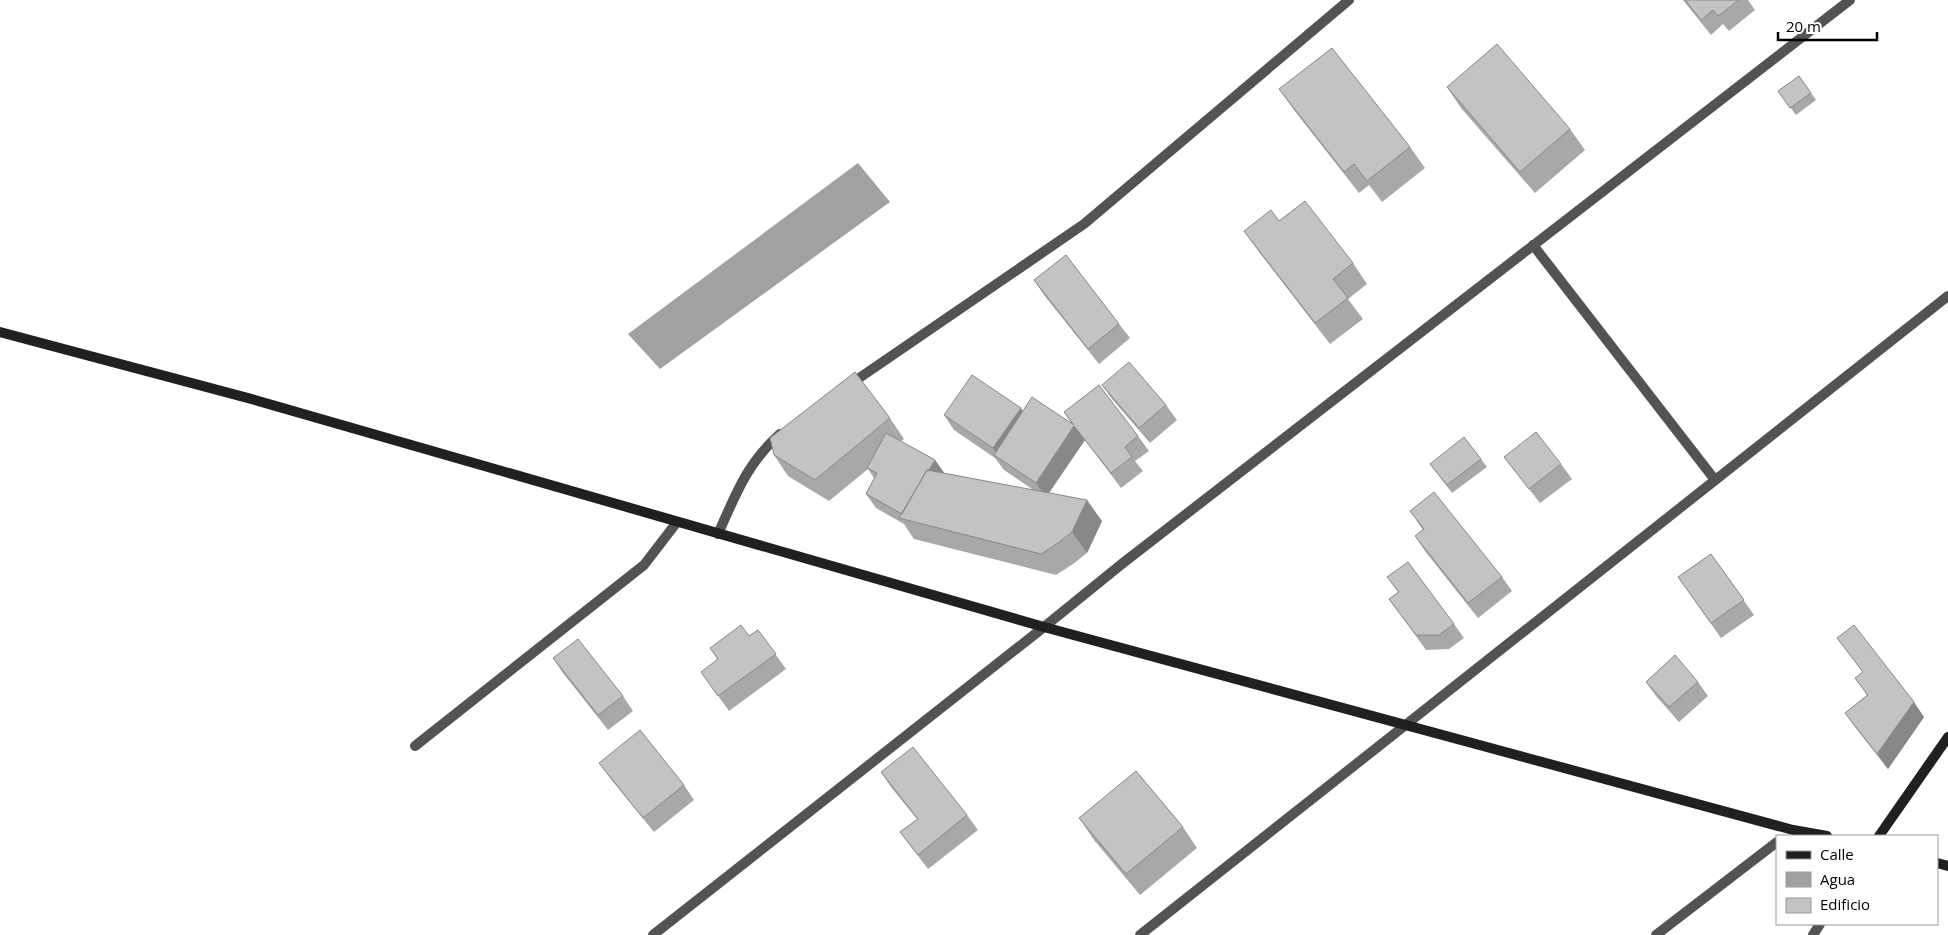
<svg xmlns="http://www.w3.org/2000/svg" width="1948" height="935" font-family="'Open Sans',sans-serif">
<style>
.water{fill:#a1a1a1}
.lines{fill:none;stroke-linecap:round;stroke-linejoin:round}
.lane{stroke:#535353;stroke-width:10}
.street{stroke:#535353;stroke-width:10}
.secondary{stroke:#202020;stroke-width:10}
.wall{fill:#a8a8a8}
.shaded-wall{fill:#888}
.building{fill:#c3c3c3;stroke:#888}
</style>
<rect width="100%" height="100%" fill="#fff"/>
<path class="water" d="M858,163L890,202L660,369L628,334Z"/>
<g class="lines">
<path class="lane" d="M1533,245L1715,480"/>
<path class="street" d="M849,385L1084,224L1349,0
M718,534C736,494 747,463 780,434
M415,746L644,565L677,522
M653,935L1044,627L1123,563L1850,0
M1140,935L1948,296
M1656,935L1777,842
M1813,935L1820,924"/>
<path class="secondary" d="M0,332L255,400L1044,627L1793,830L1827,836
M1879,836L1948,737
M1937,863L1948,866"/>
</g>
<path class="wall" d="M1683,0H1748L1755,10L1729,31L1723,24L1711,35Z
M1799,76L1816,100L1796,115L1778,91Z
M1447,87L1570,129L1585,150L1535,193L1461,108Z
M1279,89L1410,147L1425,168L1382,202L1369,185L1359,193L1294,110Z
M1279,221L1353,263L1367,284L1348,299L1363,319L1330,344L1259,252L1244,231Z
M1034,280L1119,324L1130,338L1099,364L1044,295Z
M1102,385L1166,405L1177,420L1150,443L1112,399Z
M1023,411L1072,424L1064,412L1138,436L1149,451L1135,461L1143,471L1121,488L1085,440L1049,493L1102,521L1087,553L1073,564L1056,575L914,539L904,524L876,508L866,494L874,478L868,469L829,501L788,476L774,455L890,418L904,439L901,441L935,460L944,473L1035,491L1004,470L995,458L954,430L944,415Z
M1504,457L1561,464L1572,479L1540,503L1515,471Z
M1481,459L1487,467L1452,493L1430,464Z
M1410,511L1502,577L1512,591L1478,618L1425,551L1415,536L1423,530Z
M1711,554L1754,615L1721,638L1678,577Z
M1387,577L1454,624L1464,638L1449,649L1426,650L1389,599L1398,592Z
M758,630L786,669L729,711L701,672L718,660L710,648L749,636Z
M1837,638L1924,717L1888,769L1855,727L1845,713L1867,695L1855,678L1863,672Z
M553,658L623,696L633,711L608,730L563,673Z
M1646,682H1698L1708,696L1679,722L1656,696Z
M599,763L684,785L694,800L654,832L610,778Z
M881,772L967,815L978,830L928,869L900,832L917,819L891,787Z
M1079,818L1183,827L1197,848L1140,895L1094,840Z"/>
<path class="shaded-wall" d="M1021,408L1031,423L1001,460L993,448Z
M1074,426L1085,440L1046,497L1036,483Z
M935,460L945,474L904,515Z
M1087,500L1102,521L1087,553L1072,532Z
M1914,702L1924,717L1888,769L1877,754Z"/>
<path class="building" d="M1685,0H1739L1718,16L1713,10L1701,20Z
M1497,44L1570,129L1520,172L1447,87Z
M1332,48L1410,147L1367,181L1354,164L1344,172L1279,89Z
M1799,76L1811,93L1790,108L1778,91Z
M1305,201L1353,263L1333,279L1348,298L1315,323L1244,231L1271,210L1279,221Z
M1066,255L1119,324L1088,349L1034,280Z
M1129,362L1166,405L1139,428L1102,385Z
M855,372L890,418L815,480L774,455L770,438Z
M972,375L1021,408L993,448L944,415Z
M1099,385L1138,436L1125,447L1132,457L1111,473L1074,426L1036,483L994,455L1032,397L1074,425L1064,412Z
M1536,432L1561,464L1529,489L1504,457Z
M886,433L935,460L928,471L927,470L902,514L866,494L877,473L867,468Z
M1464,437L1481,459L1447,485L1430,464Z
M927,470L1087,500L1072,532L1058,543L1041,554L899,518Z
M1434,492L1502,577L1468,603L1415,536L1424,529L1410,511Z
M1711,554L1744,600L1711,623L1678,577Z
M1408,562L1454,624L1439,635H1416L1389,599L1399,592L1387,577Z
M741,625L749,636L758,630L776,654L718,696L701,672L718,659L710,648Z
M1854,625L1914,702L1877,754L1845,713L1868,695L1855,678L1863,672L1837,638Z
M578,639L623,696L598,715L553,658Z
M1675,655L1698,682L1669,707L1646,682Z
M640,730L684,785L643,818L599,763Z
M913,747L967,815L918,855L900,832L918,819L881,772Z
M1136,771L1183,827L1126,874L1079,818Z"/>
<rect x="1776" y="835" width="162" height="90" fill="#ffffff" stroke="#999999"/>
<rect x="1786" y="851" width="25" height="8" fill="#202020" stroke="#999999"/>
<text x="1820" y="860" font-size="15" fill="#000000">Calle</text>
<rect x="1786" y="872" width="25" height="15" fill="#a1a1a1" stroke="#999999"/>
<text x="1820" y="885" font-size="15" fill="#000000">Agua</text>
<rect x="1786" y="898" width="25" height="15" fill="#c3c3c3" stroke="#999999"/>
<text x="1820" y="910" font-size="15" fill="#000000">Edificio</text>
<path d="M1778 32v8h99v-8" fill="none" stroke="#000000" stroke-width="2.5"/>
<text x="1786" y="32" font-size="15" fill="#000000" stroke="#ffffff" stroke-width="4" paint-order="stroke">20 m</text>
</svg>
